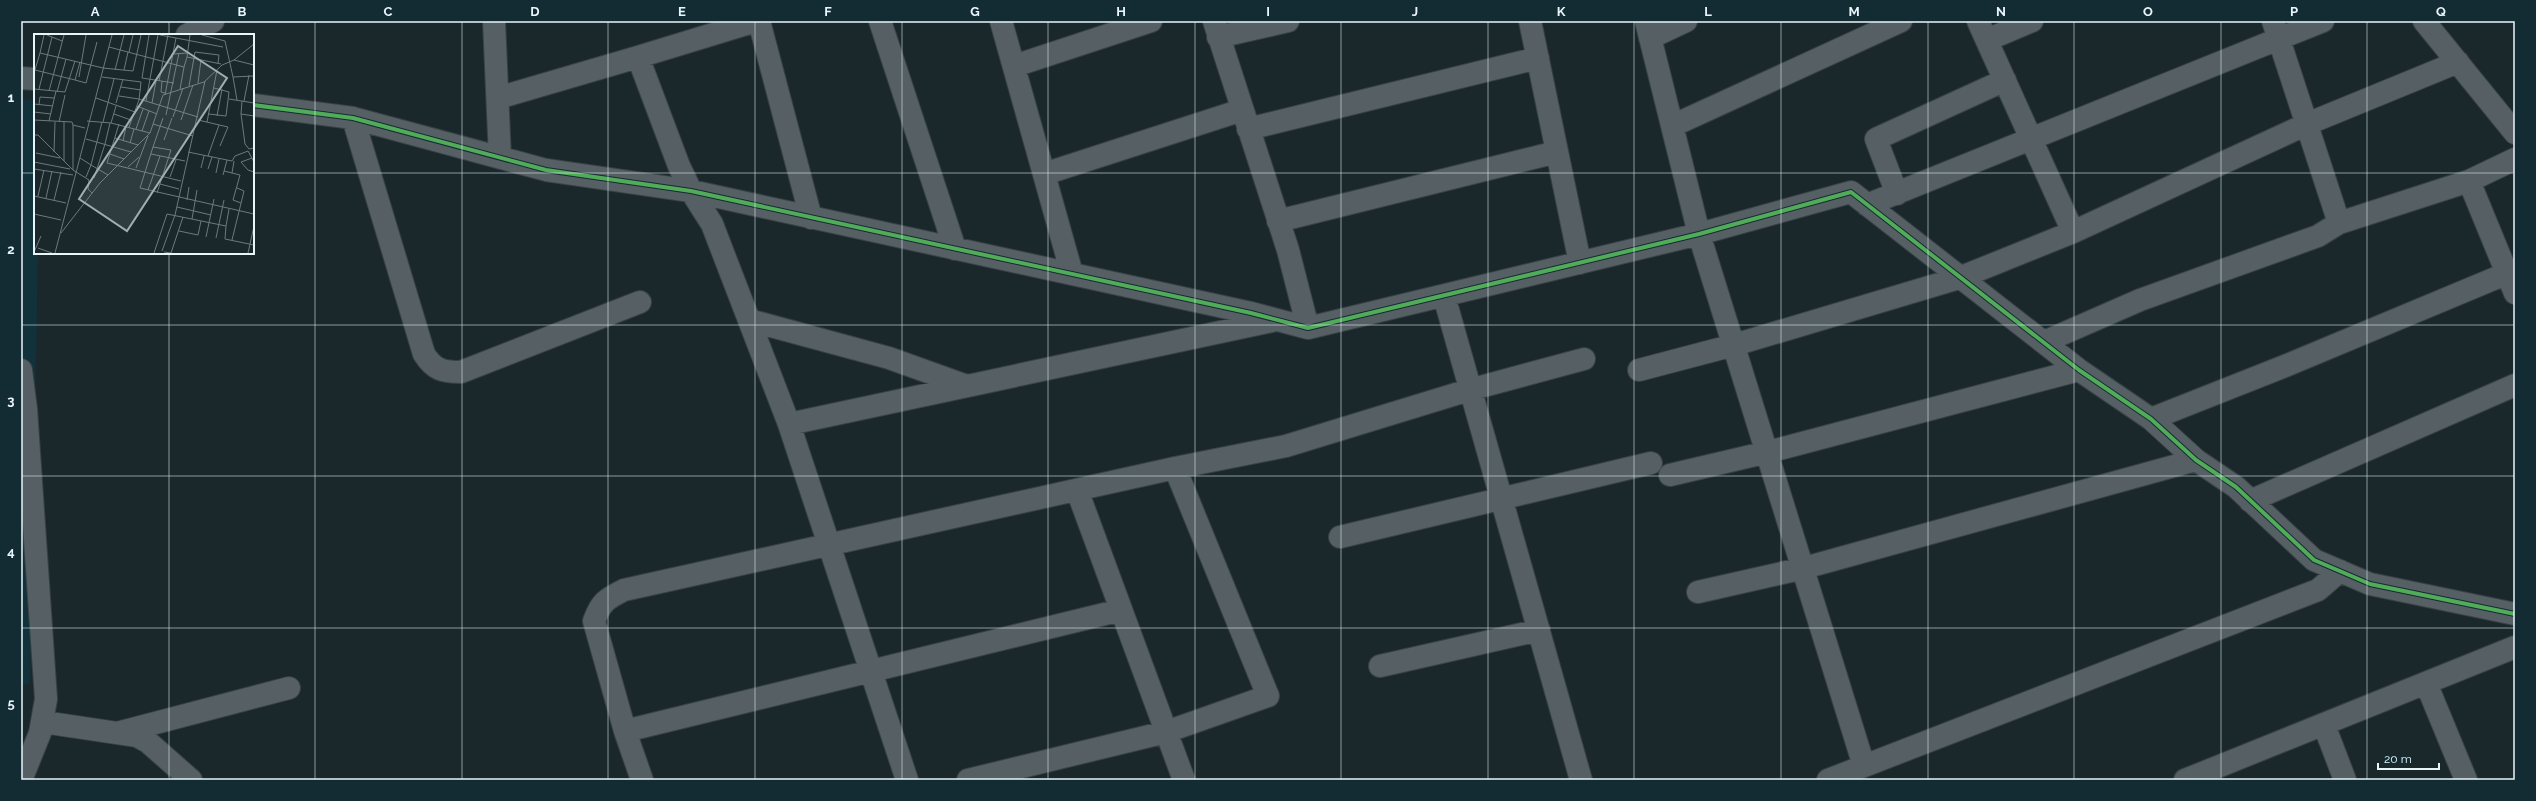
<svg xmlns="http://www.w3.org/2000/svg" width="2536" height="801" font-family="Raleway,sans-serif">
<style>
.built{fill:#11323b}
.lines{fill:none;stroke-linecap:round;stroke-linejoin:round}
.minor-casing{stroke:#384246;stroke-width:24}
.minor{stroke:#565f63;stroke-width:22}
.cycleway-casing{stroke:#132c33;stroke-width:6}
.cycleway{stroke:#51ab58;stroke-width:4}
.grid{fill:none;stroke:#e8f6fb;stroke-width:1;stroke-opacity:0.55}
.inset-road{fill:none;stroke:#6c7a7f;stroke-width:1}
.view{fill:#a0aeb3;fill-opacity:0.15;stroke:#a0aeb3;stroke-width:2}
.inset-edge{fill:none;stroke:#e8f6fb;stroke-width:2}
.neatline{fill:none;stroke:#e8f6fb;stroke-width:1.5}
.grid-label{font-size:13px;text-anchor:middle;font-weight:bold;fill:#e8f6fb}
</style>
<rect width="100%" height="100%" fill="#1a282c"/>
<path class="built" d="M21,99L35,100V253H38L30,683L21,686Z"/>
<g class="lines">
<g class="minor-casing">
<path id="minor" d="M494,21L500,158
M756,21L638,57L679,166L691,191L712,224L789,424L907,780
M759,21L811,218
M880,21L955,249
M1001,21L1072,274
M1214,21L1288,250L1308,328
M1530,21L1580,263
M1646,21L1699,234L1864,766
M1978,21L2073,232
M2273,21L2339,223L2469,181L2515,293
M2424,21L2515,133
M187,35L213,21
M1218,37L1288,21
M1650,38L1686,21
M1987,40L2032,21
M1014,66L1151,21
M21,78L35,79
M498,98L638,57
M253,105L353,118L546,170L691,191L1251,313L1308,328L1699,234L1851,192L2079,370L2151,419L2196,460L2236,487L2314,560L2370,584L2515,614
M353,118L424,354C434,370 443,372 461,372L640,302
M1672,126L1901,21
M1248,129L1538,58
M1044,174L1242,110
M2469,181L2515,159
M1897,194L1876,139L2005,80
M1867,205L2323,21
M1278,221L1557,152
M1444,296L1581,780
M749,320L889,358L967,386
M2044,342L2140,300L2318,236L2339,223
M21,370L26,409L46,699L40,733L21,780
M1639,370L1734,345L1959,278L2073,232L2307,124L2458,62
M2151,419L2285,366L2515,270
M789,424L1272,321
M1670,475L1768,452L2079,370
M1077,490L1184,780
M2250,501L2515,385
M1340,537L1651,463
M1698,592L1804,568L2196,460
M1380,666L1539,630
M2426,683L2466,780
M43,722L137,736L148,742L191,780
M2324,725L2345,780
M625,731L1121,610
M121,732L289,688
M642,780L625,731L594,621C601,602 606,599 624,590L1175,468
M968,780L1166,732L1268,696L1175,468L1286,446L1469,390L1584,359
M1828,780L2318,590L2340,571
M2185,780L2515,647"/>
</g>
<use href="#minor" class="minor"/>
<g class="cycleway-casing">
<path id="cycleway" d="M253,105L353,118L546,170L691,191L1251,313L1308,328L1699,234L1851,192L2079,370L2151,419L2196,460L2236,487L2314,560L2370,584L2515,614"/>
</g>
<use href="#cycleway" class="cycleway"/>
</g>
<path class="grid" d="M169,21V35M315,21V780M462,21V780M608,21V780M755,21V780M902,21V780M1048,21V780M1195,21V780M1341,21V780M1488,21V780M1634,21V780M1781,21V780M1928,21V780M2074,21V780M2221,21V780M2367,21V780M21,173H35M253,173H2515M169,253V780M21,325H2515M21,476H2515M21,628H2515"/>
<g transform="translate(34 34)">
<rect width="220" height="220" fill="#1a282c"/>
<path class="inset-road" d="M13,1L28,7M115,1L108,44L140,49M126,1L142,4L131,61M168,1L191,7L199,43L220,42M142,4L189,13M75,13L150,33L153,23L187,30M95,18L99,1M6,19L10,1M139,20L153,19M153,23L156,1M200,26L220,31M1,36L41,46L46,28M81,36L90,1M90,36L94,18M0,39L6,19L69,34L99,37L107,1M45,43L52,1M68,43L107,48L105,66L95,93M199,43L203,66M41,46L52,49L63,8M125,47L134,1M128,47L127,58L131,59M164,49L167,26M155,52L161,18L185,21L184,29M87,53L107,56M0,55L31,58L41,27M5,55L18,3M146,55L150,33M15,57L30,1M23,58L32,25M85,62L105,65L164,83M62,64L101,78M195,65L220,69M112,67L124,1M208,67L207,80L220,82M210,67L215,41M82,69L89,45M118,69L122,47M0,70L19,72M5,70L6,63L20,64M103,72L123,80M0,78L17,80M80,80L97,86M175,80L192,82L195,58L180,54M207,80L211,110L215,115L220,114M132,81L145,19M183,82L188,55M139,83L149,54M0,86L38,88L39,91L51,94M147,86L159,51M164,86L194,93L186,112M15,87L22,57M53,87L77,89L116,99M25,88L31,61M30,88V127L39,136M69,88L80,45M173,88L183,36M77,89L82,72M85,90L73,129L147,147M119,90L159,102M39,91V136L55,146L54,155L58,159M102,95L109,75M108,97L115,77M0,101H4L30,127M81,104L104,111M52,105L97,118M130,106L138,84M89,107L92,93M96,109L100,95M71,110L76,89M119,113L106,154L220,180M20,118L21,88M154,118L198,127L201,122L214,117L220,128M2,119L26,124M76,120L90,125M117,120L151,127M174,122L185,91M46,124L57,131L68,88M218,124L207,128L214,136L220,138M0,128L36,135M94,133L105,123M102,134L114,102M167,134L170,122M0,135L39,141M174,135L178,123M190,137L206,141L199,166L207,169M182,139L185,125M198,139L200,127M189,141L193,126M52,143L57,131L74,141M136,143L142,126M60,144L71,110M126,150L145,155M114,156L126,122M123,159L137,116L119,113L129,84M0,162L32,169M4,162L10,136M12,164L18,137M20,166L27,138M153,166L155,153M143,173L177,181M0,180L27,186M158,185L163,156M192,192L195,175M145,197L164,201L167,187M27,199L66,149L116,99L129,61L170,48L188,31L200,26L220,10M172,203L180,165M182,204L190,166M198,206L210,157L203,154M4,214L18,219M128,217L141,181L171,47M0,218L7,202M130,218L137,219L149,183M21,219L78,1M120,219L133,180L192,192L191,205L220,211M214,219L220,192"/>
<path class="view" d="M144,12L193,44L93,197L45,165Z"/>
<rect width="220" height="220" class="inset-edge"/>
</g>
<rect width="2536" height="801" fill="none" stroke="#132c33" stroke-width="44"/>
<path d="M2378 763v6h61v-6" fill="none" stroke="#e8f6fb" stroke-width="2"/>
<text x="2384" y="763" font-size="12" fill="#e8f6fb" stroke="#132c33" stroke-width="3" paint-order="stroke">20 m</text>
<rect x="22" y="22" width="2492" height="757" class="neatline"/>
<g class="grid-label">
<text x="95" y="16">A</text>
<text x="242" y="16">B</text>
<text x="388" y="16">C</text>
<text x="535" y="16">D</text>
<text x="682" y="16">E</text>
<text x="828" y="16">F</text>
<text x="975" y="16">G</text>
<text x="1121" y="16">H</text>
<text x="1268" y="16">I</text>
<text x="1415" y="16">J</text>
<text x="1561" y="16">K</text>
<text x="1708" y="16">L</text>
<text x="1854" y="16">M</text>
<text x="2001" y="16">N</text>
<text x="2148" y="16">O</text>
<text x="2294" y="16">P</text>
<text x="2441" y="16">Q</text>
<text x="11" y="102">1</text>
<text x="11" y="254">2</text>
<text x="11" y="405">3</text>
<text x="11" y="556">4</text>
<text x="11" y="708">5</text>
</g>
</svg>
